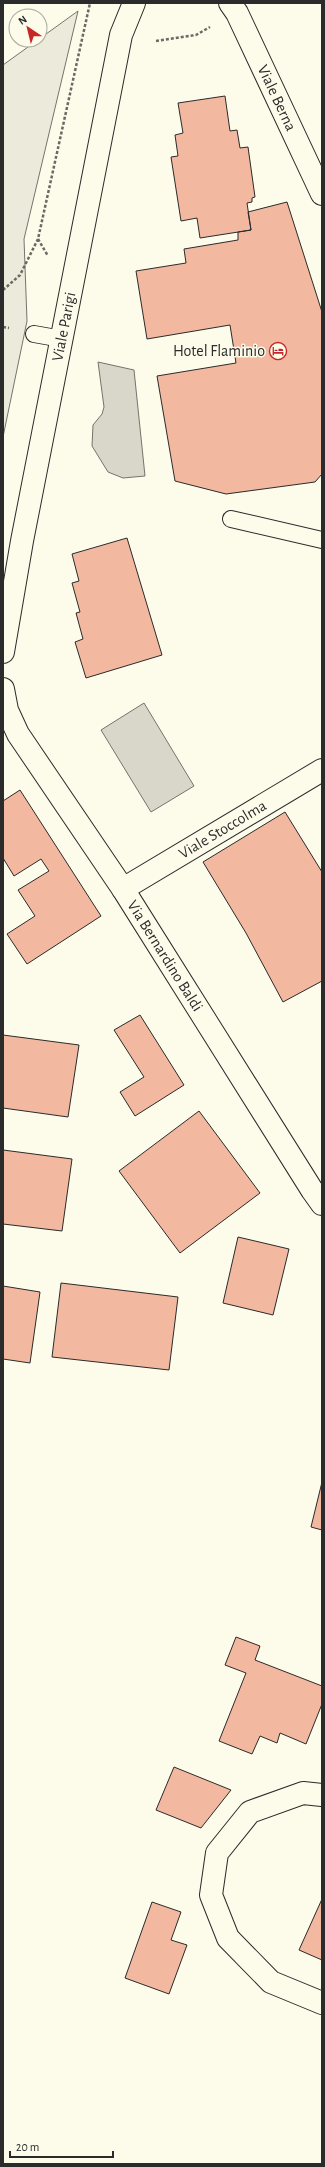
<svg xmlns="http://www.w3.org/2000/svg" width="325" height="2167" font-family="'Alegreya Sans',sans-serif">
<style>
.green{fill:#ecebdb;stroke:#74746e}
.water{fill:#d8d7c9;stroke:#74746e}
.building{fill:#f2b8a0;stroke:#2b2b2b}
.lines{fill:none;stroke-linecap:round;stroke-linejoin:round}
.lane-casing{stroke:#2b2b2b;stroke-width:18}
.street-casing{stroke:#2b2b2b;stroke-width:24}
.secondary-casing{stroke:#2b2b2b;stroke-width:24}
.path{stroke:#6a6964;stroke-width:2.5;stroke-dasharray:3 2;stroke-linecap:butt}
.lane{stroke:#fdfbea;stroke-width:16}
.street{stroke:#fdfbea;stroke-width:22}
.secondary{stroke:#fdfbea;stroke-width:22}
.labels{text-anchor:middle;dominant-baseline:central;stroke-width:3;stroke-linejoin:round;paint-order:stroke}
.street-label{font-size:16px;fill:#2b2b2b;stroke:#fdfbea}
.poi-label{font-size:16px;fill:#2b2b2b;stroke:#fdfbea;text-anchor:end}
</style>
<rect width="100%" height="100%" fill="#fdfbea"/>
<path class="green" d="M78,11L24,239L27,321L3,437V65Z"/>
<path class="water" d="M98,362L134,370L145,476L123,478L108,472L92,446L93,425L102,414L104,407Z
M144,703L194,786L151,812L101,730Z"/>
<path class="building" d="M225,96L230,131L237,130L240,148L248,147L255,197L252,198V202L247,203L251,230L200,238L197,218L181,221L171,157L178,156L175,135L183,133L178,103Z
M287,202L322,312V474L315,482L226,494L175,481L157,376L236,363L230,325L147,339L136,271L186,263L184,249L238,240V232L251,230L248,212Z
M127,538L162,655L86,678L75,642L83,639L76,613L80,612L72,583L79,581L72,554Z
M20,790L101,916L27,964L7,934L35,916L18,890L49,871L41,859L14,876L3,858V801Z
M285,812L322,872V981L283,1002L246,933L203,862Z
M140,1015L184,1085L135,1116L120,1092L144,1077L114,1030Z
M3,1035L79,1045L68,1117L3,1108Z
M199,1111L260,1193L180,1253L119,1171Z
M3,1150L72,1159L62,1231L3,1224Z
M238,1237L289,1249L273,1315L223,1303Z
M61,1283L178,1297L169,1370L52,1357Z
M3,1286L40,1292L30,1363L3,1359Z
M322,1482V1530L311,1527Z
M236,1637L260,1646L255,1660L322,1686V1704L306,1744L280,1733L277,1743L260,1736L252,1754L219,1741L246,1673L225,1665Z
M174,1767L231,1790L201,1828L156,1810Z
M322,1899V1960L299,1950Z
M152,1902L181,1912L171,1940L187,1945L169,1994L125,1978Z"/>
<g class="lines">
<g class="lane-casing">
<path id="lane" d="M34,334L62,339
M231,519L322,540"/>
</g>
<g class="street-casing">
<g id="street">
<path id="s1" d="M230,3L237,13L322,194"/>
<path id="s2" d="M3,652L22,541L121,35L134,3"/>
<path id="s3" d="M3,689L7,710L18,734L123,889L312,1190L322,1204"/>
<path id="s4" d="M123,889L322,770"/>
</g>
</g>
<g class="secondary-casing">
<path id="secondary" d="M322,1795L303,1793L250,1812L217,1853L211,1895L228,1938L271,1982L322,2003"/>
</g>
<path class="path" d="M156,41L196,35L210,27
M38,239L48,256
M3,290L20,275L38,239L90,3
M3,327L9,328"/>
<use href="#lane" class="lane"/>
<use href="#street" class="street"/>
<use href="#secondary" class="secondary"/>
</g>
<defs>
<g id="hotel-ring" transform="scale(0.9)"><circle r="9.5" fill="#fdfbea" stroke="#c62828" stroke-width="1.5"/><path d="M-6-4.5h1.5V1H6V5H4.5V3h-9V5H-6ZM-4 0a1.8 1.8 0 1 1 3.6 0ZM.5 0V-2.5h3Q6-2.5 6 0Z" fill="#c62828"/></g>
</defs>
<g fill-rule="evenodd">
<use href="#hotel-ring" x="278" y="351"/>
</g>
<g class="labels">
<g class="street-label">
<text stroke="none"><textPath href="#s1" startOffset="106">Viale Berna</textPath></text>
<text stroke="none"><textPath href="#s2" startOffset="331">Viale Parigi</textPath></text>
<text stroke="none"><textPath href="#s4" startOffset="116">Viale Stoccolma</textPath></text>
<text stroke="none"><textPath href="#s3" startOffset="314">Via Bernardino Baldi</textPath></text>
</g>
<g class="poi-label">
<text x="265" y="351">Hotel Flaminio</text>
</g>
</g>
<rect width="325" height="2167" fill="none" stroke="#2b2b2b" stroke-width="8"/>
<g transform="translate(28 28) rotate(325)"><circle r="19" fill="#fdfbea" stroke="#a9a89e"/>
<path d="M0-3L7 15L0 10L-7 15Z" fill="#c62828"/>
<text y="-6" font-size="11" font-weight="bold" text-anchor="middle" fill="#2b2b2b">N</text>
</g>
<path d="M10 2151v6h103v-6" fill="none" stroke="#2b2b2b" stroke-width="2"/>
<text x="16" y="2151" font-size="12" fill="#2b2b2b" stroke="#fdfbea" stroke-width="3" paint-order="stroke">20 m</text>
</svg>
